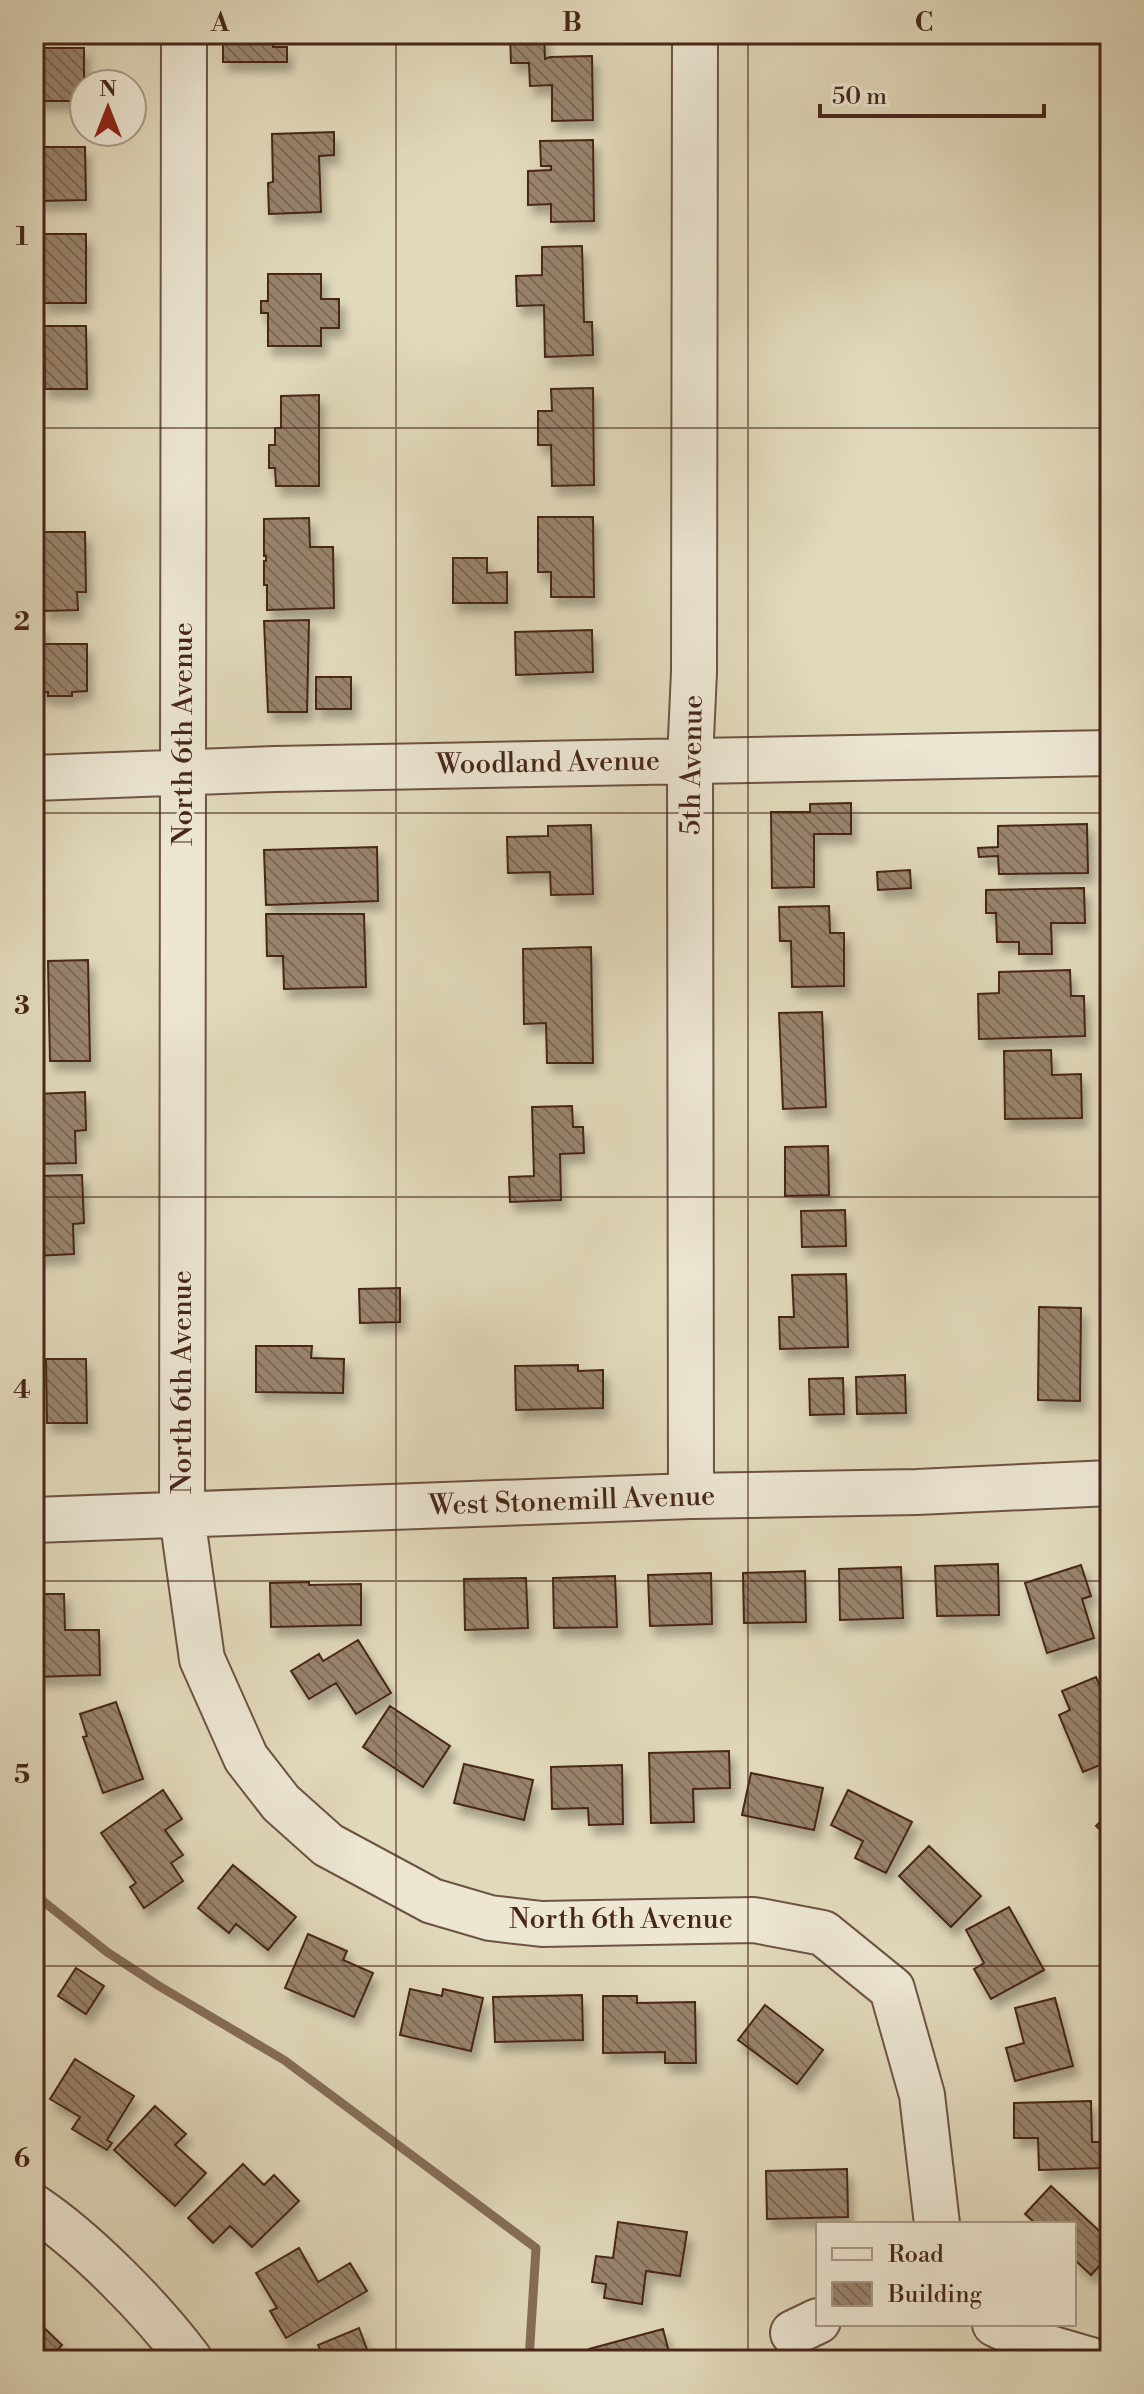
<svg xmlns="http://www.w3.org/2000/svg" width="1144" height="2394" font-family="'Libre Bodoni',serif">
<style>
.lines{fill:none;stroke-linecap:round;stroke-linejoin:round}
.stream{stroke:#856d59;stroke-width:9}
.building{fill:url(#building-back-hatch);stroke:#482619;stroke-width:2;filter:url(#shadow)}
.minor-casing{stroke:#6e5342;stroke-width:48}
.minor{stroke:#ece6d3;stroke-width:44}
.grid{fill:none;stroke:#482619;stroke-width:2;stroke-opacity:0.55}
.labels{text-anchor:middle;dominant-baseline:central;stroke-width:7;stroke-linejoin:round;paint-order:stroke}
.street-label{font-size:28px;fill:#482619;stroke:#ece6d3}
.neatline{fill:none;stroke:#482619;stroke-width:3}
.grid-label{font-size:26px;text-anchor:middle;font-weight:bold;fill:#482619}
</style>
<defs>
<pattern id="building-back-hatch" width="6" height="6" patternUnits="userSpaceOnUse" patternTransform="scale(2)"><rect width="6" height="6" fill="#98836d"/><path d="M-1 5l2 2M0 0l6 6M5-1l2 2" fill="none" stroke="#7e6b59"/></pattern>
<filter id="shadow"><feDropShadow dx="5" dy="9" stdDeviation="4" flood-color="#0004"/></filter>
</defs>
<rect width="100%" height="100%" fill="#e1d9bb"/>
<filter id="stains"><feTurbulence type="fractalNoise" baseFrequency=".0025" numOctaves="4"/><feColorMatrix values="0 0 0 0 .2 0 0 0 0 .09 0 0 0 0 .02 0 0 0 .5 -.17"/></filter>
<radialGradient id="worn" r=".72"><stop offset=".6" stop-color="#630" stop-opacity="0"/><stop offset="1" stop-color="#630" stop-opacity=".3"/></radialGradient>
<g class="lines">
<path class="stream" d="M34,1894L107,1952L159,1986L284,2060L536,2248L529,2360"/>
</g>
<path class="building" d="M223,34H273V47H287V62H223Z
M510,34H544L545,59L550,57L592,56L593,120L552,121V85L530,86L529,63H511Z
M36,48H84V101H36Z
M334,132V155L319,156L321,212L269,214L268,183L273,182L272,134Z
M593,140L594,221L551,222V204L528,205V171L551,170V166H541L540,141Z
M38,147H85L86,200L38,201Z
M34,234H86V303H43V277H34Z
M582,246L584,322H592L593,355L545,357L544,305L517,306L516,276L542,275V247Z
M268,274H321V299H339V328H321V346H268V313H261V301H268Z
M44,326H86L87,389H45Z
M593,388L594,485L552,486L551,445H538V411H552L551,389Z
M319,395V486H276L275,468H269V445H275V428H281V396Z
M538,517H593L594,597H551V572H538Z
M309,518L310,547H333L334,608L267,610V585H264V561H266V556H264V519Z
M43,532H85L86,592H77L78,610L43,611Z
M453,558H487V573L507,572V603H453Z
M309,620L307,712H268L264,621Z
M34,626H43V644H87V691L72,692V696H48V692H34Z
M592,630L593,672L516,675L515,632Z
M316,677H351V709H316Z
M851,803V834H814V887L772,888L771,812H810V804Z
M1087,824L1088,873L999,874L998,856L979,857L978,848L998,847V826Z
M591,825L593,894L551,895L550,872L508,873L507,837L548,836V826Z
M377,847L378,901L266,905L264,850Z
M910,870L911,888L878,890L877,872Z
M1084,888L1085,923H1051L1052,954H1019V942H997L996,913H986V890Z
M829,906L830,933H844V986L792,987L791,941H780L779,907Z
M266,914H364L366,987L284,989L283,956H267Z
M591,947L593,1063H547L546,1023L524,1024L523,949Z
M88,960L90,1061H50L48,961Z
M1070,970L1071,996H1084L1085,1036L979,1039L978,994L999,993V972Z
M822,1012L826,1107L783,1109L779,1013Z
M1051,1050L1052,1075L1081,1074L1082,1118L1005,1119L1004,1051Z
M85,1092L86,1130L75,1131L76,1163L34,1164V1094Z
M572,1106L573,1127H583L584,1153L560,1154L561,1200L510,1202L509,1177L534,1176L532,1107Z
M828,1146L829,1195L785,1196V1147Z
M82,1175L84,1223L73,1224L74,1254L34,1256V1176Z
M845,1210L846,1246L802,1247L801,1211Z
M846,1274L848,1347L780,1349L779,1317H794L792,1275Z
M400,1288V1322L360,1323L359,1289Z
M1039,1307L1081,1308L1080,1401L1038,1400Z
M256,1346H312L311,1358L344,1359L343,1393L256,1392Z
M46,1359H86L87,1423H47Z
M578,1365V1371L603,1370V1408L516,1410L515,1366Z
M905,1375L906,1413L857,1414L856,1377Z
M843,1378L844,1414L810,1415L809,1379Z
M998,1564L999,1615L937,1616L935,1566Z
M1081,1565L1091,1596L1082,1599L1094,1638L1047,1653L1025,1583Z
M901,1567L903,1618L840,1620L839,1569Z
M805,1571L806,1622L744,1623L743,1573Z
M711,1573L712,1624L650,1626L648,1575Z
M615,1576L617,1627L554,1628L553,1578Z
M526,1578L528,1628L465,1630L464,1579Z
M309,1582V1585L361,1584V1625L271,1627L270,1583Z
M34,1594H64L65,1630H99L100,1675L34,1677Z
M358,1640L391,1693L356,1714L336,1683L309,1699L291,1671L319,1654L323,1661Z
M1096,1677L1110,1709V1761L1083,1772L1059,1715L1070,1710L1062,1691Z
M116,1702L143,1779L103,1793L83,1737L87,1736L80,1714Z
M390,1706L450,1746L423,1787L363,1747Z
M729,1751L730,1788L693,1789L694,1822L651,1823L649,1753Z
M464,1764L533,1780L524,1820L454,1803Z
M622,1765L623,1824L589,1825L588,1808L552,1809L551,1767Z
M751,1773L823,1788L814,1830L742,1815Z
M163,1790L182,1819L165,1830L183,1855L171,1863L183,1881L144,1908L130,1887L136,1883L101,1833Z
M848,1790L912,1822L886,1873L855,1858L863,1841L831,1825Z
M1110,1812V1839L1096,1826Z
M929,1846L981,1896L951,1927L899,1876Z
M233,1865L296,1917L268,1950L236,1924L229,1933L198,1908Z
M1009,1907L1044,1970L991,1999L974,1969L984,1963L966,1930Z
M308,1934L347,1951L343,1960L373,1973L354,2017L285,1988Z
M76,1968L104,1986L86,2014L58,1996Z
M410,1989L442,1996L443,1989L483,1998L471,2051L400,2035Z
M582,1995L583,2040L495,2042L493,1997Z
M603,1996H637V2003L695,2002L696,2063H665V2052L603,2053Z
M1055,1998L1073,2066L1015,2081L1006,2048L1024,2043L1015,2008Z
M765,2005L823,2050L797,2084L738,2040Z
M75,2059L134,2096L107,2140L112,2143L107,2150L72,2129L80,2117L50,2099Z
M1091,2101L1092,2142H1103L1104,2168L1039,2170L1038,2138H1014V2103Z
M155,2106L186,2134L175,2145L206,2173L175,2206L114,2150Z
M243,2164L264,2185L274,2175L299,2201L252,2247L230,2226L213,2243L188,2218Z
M847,2169L848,2217L767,2219L766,2171Z
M1051,2186L1110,2241V2254L1091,2275L1074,2259V2224H1036L1025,2214Z
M618,2222L687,2232L680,2276L646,2271L642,2304L604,2298L606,2284L592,2282L596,2256L613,2258Z
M299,2248L318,2282L350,2263L367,2291L286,2338L270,2311L277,2308L256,2273Z
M37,2321L62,2345L48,2360H34V2324Z
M359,2328L371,2360H325L318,2345Z
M663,2329L671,2360H592L589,2349Z"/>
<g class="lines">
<g class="minor-casing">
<path id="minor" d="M184,34L182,1516L202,1659L246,1758L281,1803L328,1845L432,1901L490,1918L542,1924L754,1920L823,1933L892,1989L922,2095L937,2224
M34,778L275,769L1110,753
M691,1496L690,760L694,672L695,34
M34,1520L691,1496L917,1492L1110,1483
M34,2207C86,2242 152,2309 190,2360
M995,2324L1043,2346L1091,2360
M793,2333L818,2321"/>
</g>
<use href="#minor" class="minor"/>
</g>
<path class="grid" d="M396,34V2360M748,34V2360M34,428H1110M34,813H1110M34,1197H1110M34,1581H1110M34,1966H1110"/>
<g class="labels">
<g class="street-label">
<text transform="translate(183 734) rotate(-90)">North 6th Avenue</text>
<text transform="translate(548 763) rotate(-1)">Woodland Avenue</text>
<text transform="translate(692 765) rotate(-89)">5th Avenue</text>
<text transform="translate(182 1382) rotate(-90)">North 6th Avenue</text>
<text transform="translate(572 1501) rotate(-2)">West Stonemill Avenue</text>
<text x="621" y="1919">North 6th Avenue</text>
</g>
</g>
<rect width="1144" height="2394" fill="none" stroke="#e1d9bb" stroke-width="88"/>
<rect x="816" y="2222" width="260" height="104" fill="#ece6d3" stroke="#aa9989" stroke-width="2"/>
<rect x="832" y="2248" width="40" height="12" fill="#ece6d3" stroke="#aa9989" stroke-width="2"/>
<text x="888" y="2262" font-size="24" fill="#482619">Road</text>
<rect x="832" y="2282" width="40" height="24" fill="url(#building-back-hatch)" stroke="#aa9989" stroke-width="2"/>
<text x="888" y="2302" font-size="24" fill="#482619">Building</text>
<g transform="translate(108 108)"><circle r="38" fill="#ece6d3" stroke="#aa9989" stroke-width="2"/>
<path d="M0-6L14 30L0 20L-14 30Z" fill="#8f2418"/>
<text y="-12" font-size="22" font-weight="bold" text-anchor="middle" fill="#482619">N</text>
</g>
<path d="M820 104v12h224v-12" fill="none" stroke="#482619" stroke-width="4"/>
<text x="832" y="104" font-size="24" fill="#482619" stroke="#ece6d3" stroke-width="6" paint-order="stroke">50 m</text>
<rect x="44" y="44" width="1056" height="2306" class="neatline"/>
<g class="grid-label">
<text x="220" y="31">A</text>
<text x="572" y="31">B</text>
<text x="924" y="31">C</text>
<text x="22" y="245">1</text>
<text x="22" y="630">2</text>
<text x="22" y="1014">3</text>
<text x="22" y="1398">4</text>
<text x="22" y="1783">5</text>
<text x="22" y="2167">6</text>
</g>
<rect width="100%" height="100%" filter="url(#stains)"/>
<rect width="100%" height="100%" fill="url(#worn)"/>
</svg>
